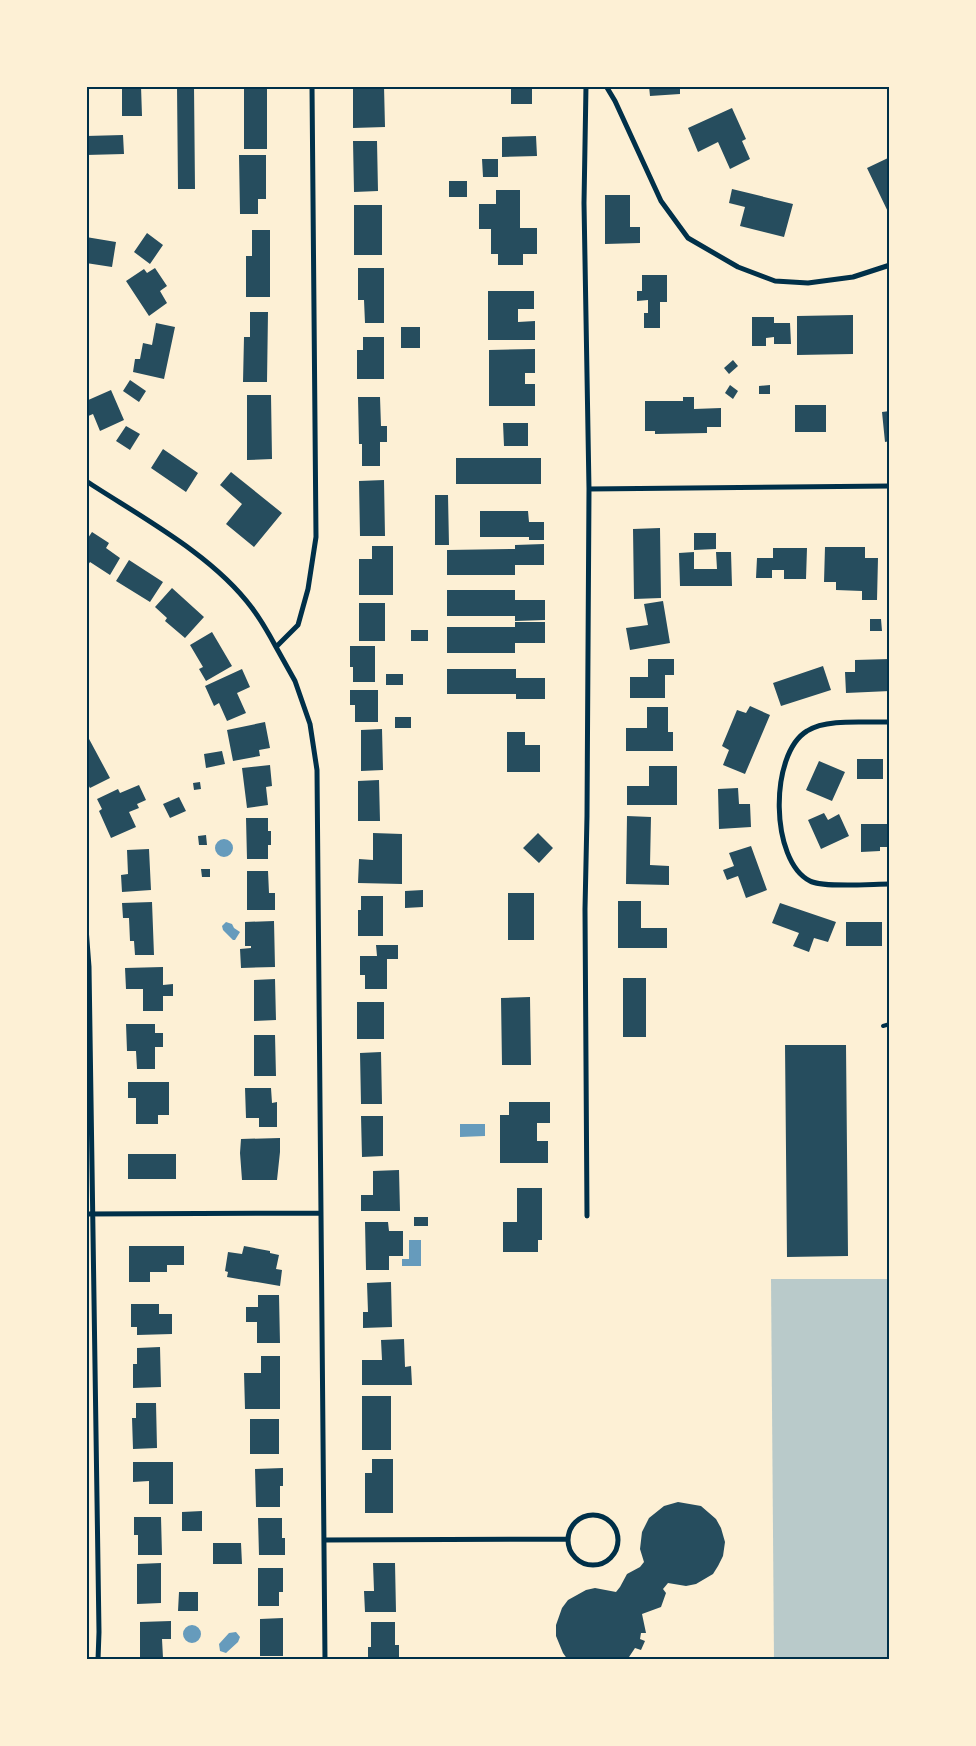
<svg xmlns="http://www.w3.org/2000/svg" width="976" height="1746" font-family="'Alegreya Sans',sans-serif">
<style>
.green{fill:#b9caca}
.water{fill:#669bbc}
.building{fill:#264d5e}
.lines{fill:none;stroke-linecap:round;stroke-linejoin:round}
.service{stroke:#003049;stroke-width:4}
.minor{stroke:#003049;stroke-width:5}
.neatline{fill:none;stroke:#003049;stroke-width:2}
</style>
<rect width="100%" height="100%" fill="#fdf0d5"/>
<path class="green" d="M771,1279H890V1660H774Z"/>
<path class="water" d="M215 848a9 9 0 1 1 18 0a9 9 0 1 1-18 0Z
M226,922L232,924L234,928L240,932L235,940H233L223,930L222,926Z
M460,1124H485V1136L460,1137Z
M409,1240H421V1266H402V1259H409Z
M183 1634a9 9 0 1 1 18 0a9 9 0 1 1-18 0Z
M236,1632L240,1637L238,1642L226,1653L220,1651L219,1644L229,1633Z"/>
<path class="building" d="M122,86H141L142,116H122Z
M177,86H194L195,189H178Z
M244,86H267V149H244Z
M353,86H384L385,127L353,128Z
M511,86H532V104H511Z
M649,86H680V94L650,96Z
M732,108L746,139L742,141L750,159L730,169L718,142L698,152L688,128Z
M123,135L124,154L86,155V136Z
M536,136L537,156L502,157V137Z
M353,141H377L378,191L354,192Z
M239,155H266V199H258V214H240Z
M888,158L890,162V216L867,168Z
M482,159H498V177H483Z
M449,181H467V197H449Z
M732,189L793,204L784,237L740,226L745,207L729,203Z
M496,190H520V228H537V254H523V265H498V254H491V229H479V204H496Z
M605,195H630V227H640V243L605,244Z
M354,205H382V255H354Z
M252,230H270V297H246V256H252Z
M147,233L163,245L150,264L134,252Z
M86,237L116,242L112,267L86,263Z
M155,268L167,286L160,291L167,303L149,316L126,281L144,269L147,273Z
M358,268H384V323H365L364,300H358Z
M642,275H667V302H660V328H644V313H648V300L637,301V291H642Z
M488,291H534V309H518V322L535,321V340H488Z
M250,312H268L267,382H243L244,337H250Z
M853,315V354L797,355V316Z
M752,317H774V323H790L791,344H774V337L766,338V346H752Z
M156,323L175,327L164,379L133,372L135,359H140L143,343L152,345Z
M401,327H420V348H401Z
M363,337H384V379H357V350H363Z
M535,349V373H525V384H535V406H489V350Z
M733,360L738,366L729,374L724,368Z
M130,380L146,391L139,402L123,391Z
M730,385L738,391L733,399L725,393Z
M770,385V394H759V386Z
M111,390L124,420L100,431L93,414L86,417V401Z
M247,395H271L272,459L247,460Z
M358,397H380L381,426H387V442H380V466H362V444H359Z
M683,397H694V409L721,408V427H707V433L655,434V431H645V401H683Z
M795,405H826V432H795Z
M890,411V441L885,442L882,412Z
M503,423H528V446H504Z
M126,426L140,434L130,450L116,441Z
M163,449L198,473L186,492L151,468Z
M456,458H541V484H456Z
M231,472L282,513L254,547L226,524L242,504L220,485Z
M384,480L385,536H360L359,481Z
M435,495H448L449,545H435Z
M480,511H528L529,522H544V540H529V537H480Z
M660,528L661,598L634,599L633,529Z
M92,532L109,543L106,548L120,558L110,575L90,562L86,568V541Z
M694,533H716V549L694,550Z
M544,544V565H515V575H447V550L515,549V545Z
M372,546H393V595H359V559H372Z
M825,547H865V558H878L877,600H862V591L836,590V582H824Z
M773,548H807L806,579H784V570H772V578H756L757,558H773Z
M694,552V569H717L716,552H731L732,586H680L679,553Z
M129,560L163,582L150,602L116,581Z
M172,588L204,617L185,638L165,621L167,618L155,607Z
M447,590H515V600H545V620L515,621V616H447Z
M663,601L670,643L630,650L626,628L648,625L644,604Z
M359,603H385V641H359Z
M870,619H881L882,631H870Z
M515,622H545V643H515V653H447V627H515Z
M411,630H428V641H411Z
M212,632L232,666L206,681L199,669L203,667L190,645Z
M350,646H375V682H353V667H350Z
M648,659H674V675H665V698H630V677H648Z
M890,659V691L846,693L845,672H855V660Z
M823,666L831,690L781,706L773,683Z
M242,669L250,687L237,693L246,713L227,721L219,703L214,706L205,686Z
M447,669H516V678H545V699H516V694H447Z
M386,674H403V685H386Z
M350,690H378V722H355V705H350Z
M750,706L770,715L745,774L723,765L729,750L722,746L737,710L746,713Z
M647,707H668V732H673V751H626V728H647Z
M395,717H411V728H395Z
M265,722L270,748L259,750L260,756L233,761L227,730Z
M382,729L383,770L361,771V730Z
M507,732H525V745H540V772H507Z
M88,737L110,778L90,788L86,781V738Z
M222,751L225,764L206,768L204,754Z
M857,759H883V779H857Z
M819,761L845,772L832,801L806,790Z
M270,765L272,786L266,787L268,805L247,808L242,768Z
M649,766H677V805H627V786H649Z
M379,780L380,821H358V781Z
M200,782L201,789L194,790L193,783Z
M139,785L146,800L137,804L139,808L129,812L136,827L111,838L99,811L102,809L97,799L118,789L120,793Z
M738,788L739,804H750L751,827L719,829L718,789Z
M179,797L186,811L170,818L163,804Z
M824,813L828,820L839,814L849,836L821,849L808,820Z
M627,816L651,817L650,865L669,866V885L626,884Z
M246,818H268V831H271V845H268V859H247Z
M861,824H890V847H880V851L861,852Z
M373,833L402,834V884L358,883L359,859L373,860Z
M538,833L553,848L539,863L523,848Z
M206,835L207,845H199L198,836Z
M751,846L767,890L746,898L738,876L727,880L723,870L734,866L729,853Z
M149,849L151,890L122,892L121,875L128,874L127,850Z
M201,869H210V877H202Z
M247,871H268L269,893H275V910H247Z
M423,890V907L405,908V891Z
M508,893H534V940H508Z
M361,896H383V936H358V910H361Z
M618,901H641V928H667V948H618Z
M152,902L154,955H135L134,941H130L129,918H123L122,903Z
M780,903L836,922L828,942L814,938L809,952L793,946L799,933L772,923Z
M274,921L275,967L241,968L240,949L251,948V946H245V922Z
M846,922H882V946H846Z
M376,945H398V959H387V989H365V975H360V956H377Z
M163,967V985L173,984V996H163V1011H143V989H126L125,968Z
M623,978H646V1037H623Z
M275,979L276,1020L254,1021V980Z
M530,997L531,1065H502L501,998Z
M357,1002H384V1039H357Z
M126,1024H155V1033H163V1047H155V1069H137L136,1051H127Z
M254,1035H275L276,1076H254Z
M785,1045H846L848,1256L787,1257Z
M381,1052L382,1104H361L360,1053Z
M128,1082H169V1115H158V1124H136V1098H128Z
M245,1088H271L272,1103L277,1102V1127H259V1118H246Z
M509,1102H550V1123H537V1141H548V1163H500V1115H509Z
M361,1116H383V1156L362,1157Z
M280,1138V1152L277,1180H242L240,1153L241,1139Z
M128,1154H176V1179H128Z
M399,1170L400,1211H361V1195H373V1171Z
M517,1188H542V1240H538V1252H503V1222H517Z
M414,1217H428V1226H414Z
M365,1222H388L389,1231H403V1256H389V1270H366Z
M129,1246H184V1265H167V1272H150V1282H129Z
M244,1246L270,1251V1253L279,1255L276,1269L282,1270L280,1286L227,1277L228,1272L225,1271L228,1252L242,1254Z
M391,1282L392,1327L363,1328V1312H368L367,1283Z
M258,1295H279L280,1343H257V1322H246V1307H258Z
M131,1304H159V1314H172V1334L137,1335V1327H131Z
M404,1339L405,1367L411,1366L412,1385H362V1360H382L381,1340Z
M160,1347L161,1387L133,1388V1364H137V1348Z
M261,1356H280V1409H245L244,1373H261Z
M362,1396H391V1450H362Z
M136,1403H156L157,1448L133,1449L132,1418H136Z
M250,1419H279V1454H250Z
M372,1459H393V1513H365V1473H372Z
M133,1462H173V1504H149V1481L133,1482Z
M283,1468V1486H280V1507H256L255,1469Z
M678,1502L701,1506L716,1519L721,1528L725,1542L723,1556L718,1566L713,1574L696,1584L686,1586L668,1583L663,1589L666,1593L661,1607L642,1614L646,1633H641L640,1639L645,1641L641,1650L635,1648L627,1660H568L563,1653L556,1636V1625L562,1608L568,1600L586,1590L595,1588L616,1592L620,1587L627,1574L640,1567L644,1562L640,1549L642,1532L649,1518L664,1506Z
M202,1511V1531H182V1512Z
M134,1517H161L162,1555H138V1535H134Z
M258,1518H282V1538H285V1555H259Z
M213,1543H241L242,1564H213Z
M161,1563V1603L137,1604V1564Z
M373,1563H395L396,1612H365L364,1591H374Z
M258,1568H283V1592H279V1606H258Z
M179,1592H198V1611H178Z
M283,1618V1656H260V1619Z
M171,1621V1639H162L163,1658H140V1622Z
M371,1622H395V1645H399V1660H368V1647H371Z"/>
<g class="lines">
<path class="service" d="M883,1026L890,1024"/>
<path class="minor" d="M312,86L316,537L308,589L298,625L276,647L295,681L310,724L317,770L325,1660
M586,86L584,203L589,489L587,816L585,909L587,1216
M606,86L615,101L661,201L688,238L738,267L775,281L808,283L853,277L890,265
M86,481C141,517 213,555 252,608C261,620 269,634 276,647
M589,489L890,486
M890,722C866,723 827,718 807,731C769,754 770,861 810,881C823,888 872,884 890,884
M86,928L89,967L99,1632L98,1660
M86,1214L320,1213
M568 1540a25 25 0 1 1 50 0a25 25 0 1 1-50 0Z
M325,1540L567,1539"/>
</g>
<rect width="976" height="1746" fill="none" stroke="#fdf0d5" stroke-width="175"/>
<rect x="88" y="88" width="800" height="1570" class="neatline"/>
</svg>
